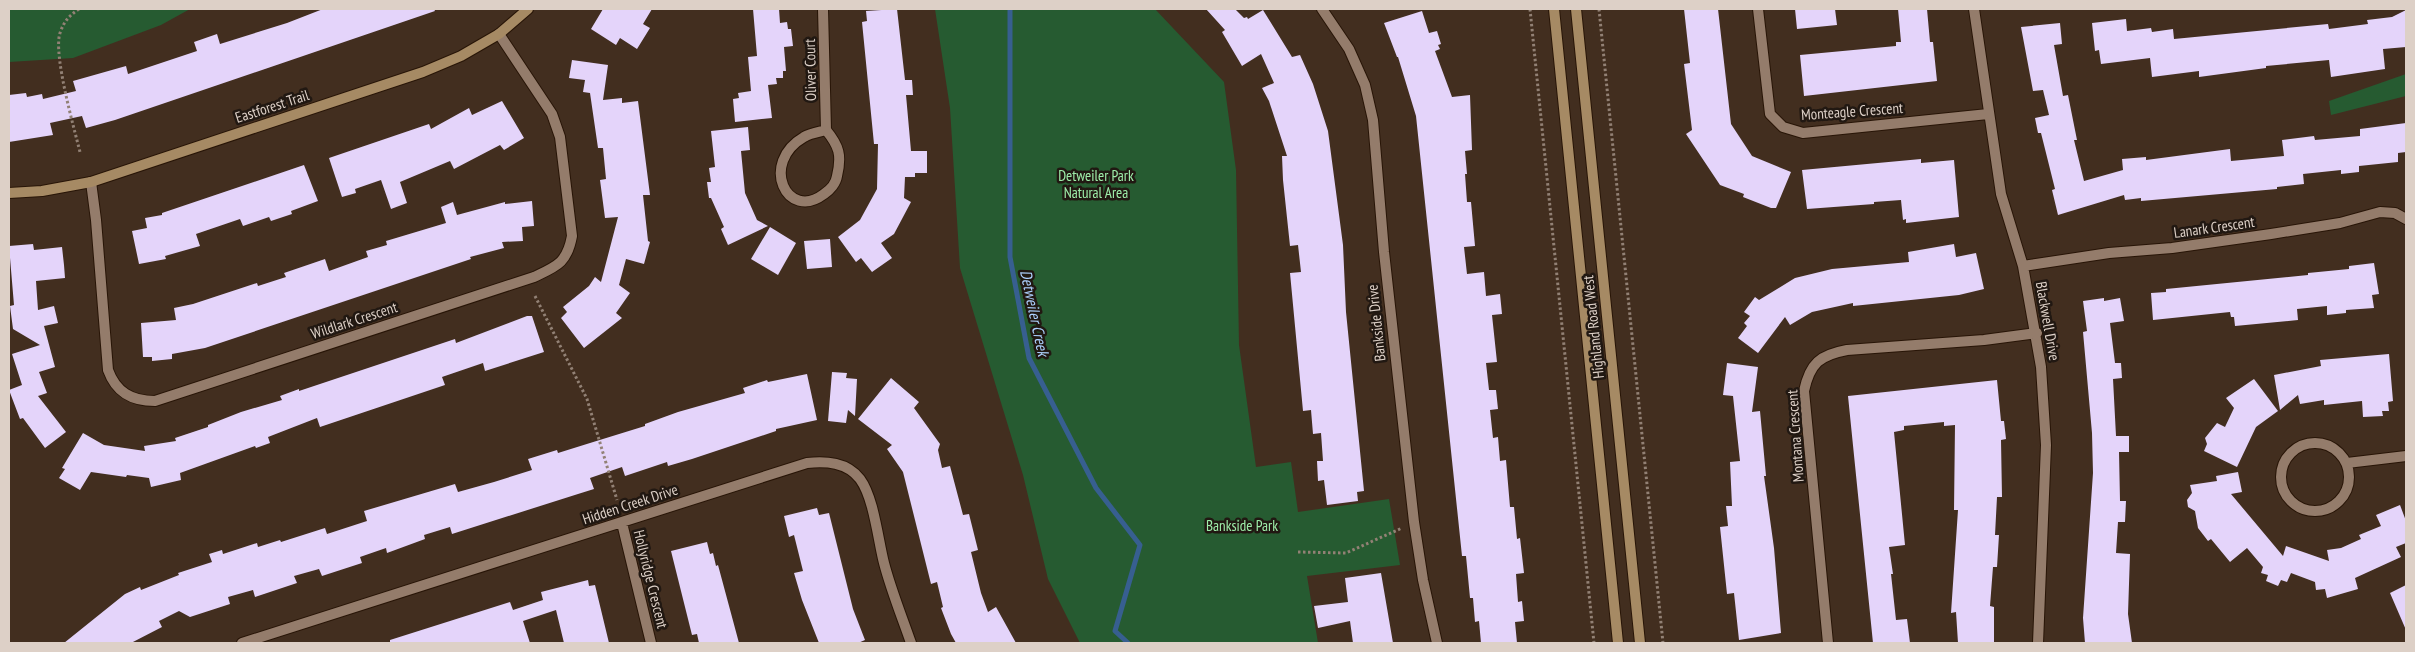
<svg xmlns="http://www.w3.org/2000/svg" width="2415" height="652" font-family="'PT Sans Narrow',sans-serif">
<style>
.green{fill:#265b31}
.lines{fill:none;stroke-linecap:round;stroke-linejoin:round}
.stream{stroke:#375f90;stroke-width:5}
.building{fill:#e4d4fa}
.street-casing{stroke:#281507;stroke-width:12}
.secondary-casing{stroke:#281507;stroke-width:12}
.path{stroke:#928175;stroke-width:3;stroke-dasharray:2.5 2.5;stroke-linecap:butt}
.street{stroke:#947c6b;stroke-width:10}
.secondary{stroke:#a68a64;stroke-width:10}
.labels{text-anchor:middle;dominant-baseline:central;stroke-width:5;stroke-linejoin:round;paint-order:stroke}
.street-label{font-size:15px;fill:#ddd0c7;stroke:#211812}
.park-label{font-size:15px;fill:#9deda9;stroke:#211812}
.water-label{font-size:16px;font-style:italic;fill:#add1fe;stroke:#211812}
</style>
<rect width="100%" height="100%" fill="#422e1f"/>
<path class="green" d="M9,9H190L161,25L73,58L9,62Z
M935,9H1155L1224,82L1236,170L1239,345L1256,467L1291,462L1298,512L1389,499L1400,565L1307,576L1318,643H1080L1048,579L1023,475L960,268L950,108Z
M2406,74V96L2331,115L2329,101Z"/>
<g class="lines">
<path class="stream" d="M1010,9V257L1029,358L1096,488L1140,545L1115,631L1128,643"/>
</g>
<path class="building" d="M323,9H434L435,11L115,120L86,128L82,116L50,123L53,135L9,142V95L26,93L27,97L42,94L43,99L76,91L73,81L126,66L128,74L197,51L194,42L217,34L220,44L287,23Z
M603,9H652L643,24L650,28L637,49L620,38L616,45L591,29Z
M753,9H779L780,23L787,22L788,29H791L793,46L784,47L786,71H783V78H776L777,84L768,85L772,118L735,122L733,99L739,98L738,93L751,91L748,57L757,56Z
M897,9L905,80H912L913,95H906L911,151H927V173H915V177H905L904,198L911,202L894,234L881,243L892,258L872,272L861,258L856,262L838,237L860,220L877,189L878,144H874L862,22L867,21L866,11Z
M1206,9H1235L1244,18L1247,17L1248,19L1263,10L1292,57L1300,55L1313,84L1328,131L1343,245L1346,312L1364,491L1357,492L1358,501L1327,505L1324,480L1318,481L1317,461H1323L1321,433L1313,434L1311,410L1303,411L1290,273L1301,272L1298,245L1290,246L1283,180L1282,156H1287L1269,101L1262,88L1274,83L1261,54L1242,66L1222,32L1225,30Z
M1684,9H1718L1731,124L1752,156L1791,172L1776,208H1771L1743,197L1744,194L1720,185L1686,134L1692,130L1684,64L1690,63Z
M1795,9H1835L1837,25L1797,29Z
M1898,9H1927L1930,42H1933L1937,81L1804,96L1800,55L1896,46V42H1901Z
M2406,10V47L2383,49L2385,69L2331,77L2329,60L2266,66V68L2199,77V71L2152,77L2150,58L2101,64L2099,50L2095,51L2092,23L2126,19L2127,31L2151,28L2152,32L2173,29L2174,39L2328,24L2329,29L2368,24L2367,20L2392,17Z
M1422,11L1429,33L1437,31L1441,44L1438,45L1440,49L1435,51L1452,97L1470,95L1472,150L1465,151L1467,174H1465L1467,202H1471L1475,246L1464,247L1467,274L1484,272L1486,296L1500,294L1502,314L1492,315L1497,362L1486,363L1489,390H1496L1498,409L1490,410L1493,438L1498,437L1500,461L1506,460L1510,507H1514L1517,539L1520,538L1524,573L1516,574L1518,602L1522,601L1524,621L1515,622L1517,643H1481L1479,621L1475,622L1473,598H1470L1466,556H1462L1416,116L1398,57H1397L1384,23Z
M2060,23L2062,44L2054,45L2063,96L2068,95L2077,140H2074L2084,181L2123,170L2122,159L2146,157V160L2230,149L2231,161L2284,156L2282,140L2314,136L2315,140L2360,136V129L2406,123V152L2398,153V162L2359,166V172L2341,174V170L2303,174L2304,184L2277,187V189L2141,201V198L2125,200L2124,195L2058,215L2052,190L2055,189L2041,133H2038L2035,118L2049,115L2043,90L2033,91L2021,27Z
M572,60L608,65L603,100L622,98V103L638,101L650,195H643L648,241L650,242L644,264L626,259L619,285L630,293L616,313L622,318L584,348L561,318L567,312L563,307L589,286L595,277L601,282L618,217L605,218L600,180L606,179L603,148H598L590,93L583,92L585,80L569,78Z
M502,101L524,138L504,150L500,145L454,169L450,161L400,182L407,203L391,209L381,180L355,189L356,193L342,197L329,158L429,124L431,129L469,108L472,115Z
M748,127L750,150L741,151L745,193L757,220L768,226L728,245L721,229L724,227L711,198H709L707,182H711L709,168L715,167L711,131Z
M1921,159V163L1954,160L1959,217L1906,223V219L1903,220L1901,200L1874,202V204L1807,209L1802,170Z
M304,165L318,201L291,211L292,214L271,221L269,217L243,226L240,219L196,234L200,246L165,256L166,259L139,264L132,231L147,228L145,218L162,215V213Z
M532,201L534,226L522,227L523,241L502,242L504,248L470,257L471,259L205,348L172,354V359L152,361V357H143L141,323L176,320L174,308L193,304L257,283L258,286L286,277L284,273L325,259L329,271L368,257L366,251L387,245L386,241L446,223L441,207L453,202L457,215L505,202V204Z
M770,227L796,243L778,275L751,259Z
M830,239L832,267L807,269L804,241Z
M33,244L34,250L62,247L64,265L65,278L36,281L38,310L54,306L58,323L44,326L55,367L39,372L47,393L38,396L66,432L45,448L23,418L20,419L9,390L22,385L12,354L40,345L13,329L10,306L14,305L9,246Z
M1954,244L1956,257L1976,253L1984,289L1959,295L1853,306V303L1812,312L1790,325L1785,317L1758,353L1738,338L1747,326L1744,323L1750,316L1744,312L1755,297L1759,300L1795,278L1832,269L1909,262L1908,252Z
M2374,263L2379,294L2372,295L2374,308L2346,310V313L2327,315V306L2297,309L2298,320L2235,326L2234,317H2231L2230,312L2153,320L2151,293L2166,292V289L2308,275V273L2349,269V266Z
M2104,298V301L2120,298L2124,321L2110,323L2115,363H2121L2122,378L2113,379L2116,436H2129V452H2119L2120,501H2126L2125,522H2118L2116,553L2130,554L2128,614L2132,643H2085L2083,618L2093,473L2092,433L2083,332L2087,331L2083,301Z
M527,316H532L544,352L485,371L483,363L442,377L445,385L320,427L317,418L268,437L270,443L256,448L255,446L180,473L181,480L151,487L149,478L127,475L126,477L91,472L80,490L59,478L65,469L62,468L83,433L104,445L145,451L144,446L176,441L175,438L208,427V425L241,412L282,400L280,396L299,389V391L455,339L456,343Z
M2389,354L2393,401L2388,402L2389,411H2382L2383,416L2363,417L2362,401L2324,405V400L2300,404L2298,395L2280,410L2274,375L2321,366L2320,360Z
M1727,363L1758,367L1752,412L1760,411L1766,476H1764L1774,548L1781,633L1739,640L1734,593L1727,594L1720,527L1728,526L1726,506H1732L1730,462L1740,461L1733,396L1723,395Z
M832,372L847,373L846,378L857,379L855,416L848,410L846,423L828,421Z
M807,374L817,420L776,429V431L692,459L668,466L667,462L625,476L622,467L590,478L594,489L578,494L452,534L450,527L424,535L425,539L387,553L386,548L360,557L362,563L322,576L319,569L294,576L297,583L255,597L253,590L228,597L230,604L190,617L179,611L159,621L162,627L131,643H64L125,594L140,587L141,590L179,575L178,573L212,562L209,554L222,550L223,554L257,543L258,547L280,540L281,542L325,528L327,534L367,521L364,511L455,484L458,492L494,482L532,470L528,459L557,450L558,453L590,443L645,426V424L678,412L745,393L743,388L767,380L768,382Z
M891,378L919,402L914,408L940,444L938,450L942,468L950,466L963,515L969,514L978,550L971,552L981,593L988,612L996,607L1016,643H956L951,634L941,608L943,607L937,582L931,584L903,472L887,449L892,445L858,419Z
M2254,379L2278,411L2256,427L2237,467L2204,451L2207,444L2205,438L2217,423L2225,427L2234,408L2226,398Z
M1997,380L2001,421H2004L2006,439L2001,440L2002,497H1997L1995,535H1999L1997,567H1993L1990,606L1994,607V643H1958L1956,612L1951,613L1958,510H1954L1955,425L1944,426V422L1904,426V430L1894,432L1905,545L1889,547L1893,574H1891L1896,620L1907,619L1910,643H1873L1848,396Z
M2238,472L2242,492L2231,494L2283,556L2286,546L2329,561L2327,550L2341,548L2361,539L2359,535L2381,526L2376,515L2400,505L2406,521V543L2396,547L2401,557L2355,578L2358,589L2327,598L2325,589L2316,590L2315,582L2291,573L2287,582L2281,580L2278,586L2266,581L2268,575L2261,573L2263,567L2247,548L2230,562L2211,539L2208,541L2198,528L2195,511L2188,507L2187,500L2192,493L2190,485L2217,481L2216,476Z
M817,508L819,515L829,513L853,609L865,640L858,643H819L802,600L794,573L803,571L794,535L789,537L784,516Z
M707,542L710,554L713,553L716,566L718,565L739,643H699L697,634L692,635L671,551Z
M1381,573L1393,643H1353L1350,621L1318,628L1314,606L1348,602L1345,578Z
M588,580L589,586L595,585L609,643H564L556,610L523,621L530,643H390V640L510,602L513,610L543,600L541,592Z
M2406,585V630L2390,593Z"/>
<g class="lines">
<g class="street-casing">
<path id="street" d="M823,9L826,130C839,146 842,155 837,176C836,183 830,190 824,194C787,222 759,163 804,137C810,133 819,132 826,130
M1322,9L1349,49L1365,85L1373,120L1384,252L1414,522L1423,580L1437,643
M1758,9L1770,114L1783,127L1803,133L1988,114
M1974,9L2001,194L2023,266L2041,367L2046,445L2038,643
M91,182L96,220L108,370C116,392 131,401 155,401L534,277C557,266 567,263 572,236L560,137L552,114L499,34
M2023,266L2109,253L2172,248L2271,234L2340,223L2380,212L2395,213L2406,219
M2281 477a34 34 0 1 1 68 0a34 34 0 1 1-68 0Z
M2347,463L2406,456
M622,523L651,643
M242,643L807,463C826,461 847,462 860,479C874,498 878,540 884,563C891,590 902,617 911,643
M1828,643L1804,391C1810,363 1820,355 1847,350L1984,340L2037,333"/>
</g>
<g class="secondary-casing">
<path id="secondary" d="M1554,9L1618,643
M1576,9L1640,643
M9,193L42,191L91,182L423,72L461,56L499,34L528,9"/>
</g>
<path class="path" d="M79,9C69,16 64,21 60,33C53,54 74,128 80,152
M1530,9L1594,643
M1599,9L1663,643
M535,296L587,399L617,500
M1298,552L1346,553L1402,528"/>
<use href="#street" class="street"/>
<use href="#secondary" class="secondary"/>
</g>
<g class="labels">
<g class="street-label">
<text transform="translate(810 70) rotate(-91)">Oliver Court</text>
<text transform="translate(272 106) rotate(-18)">Eastforest Trail</text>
<text transform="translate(1852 111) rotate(-4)">Monteagle Crescent</text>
<text transform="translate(2214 227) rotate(-8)">Lanark Crescent</text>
<text transform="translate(354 320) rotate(-18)">Wildlark Crescent</text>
<text transform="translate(2048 321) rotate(80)">Blackwell Drive</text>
<text transform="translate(1376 323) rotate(-96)">Bankside Drive</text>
<text transform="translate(1593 327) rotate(-96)">Highland Road West</text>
<text transform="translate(1795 436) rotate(-94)">Montana Crescent</text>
<text transform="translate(630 504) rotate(-18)">Hidden Creek Drive</text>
<text transform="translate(651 579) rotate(76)">Hollyridge Crescent</text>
</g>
<g class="park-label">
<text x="1096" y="175">Detweiler Park<tspan x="1096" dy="17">Natural Area</tspan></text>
<text x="1242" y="525">Bankside Park</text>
</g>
<g class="water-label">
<text transform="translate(1035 313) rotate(78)">Detweiler Creek</text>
</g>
</g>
<rect width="2415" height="652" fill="none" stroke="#ddd0c7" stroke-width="20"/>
</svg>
